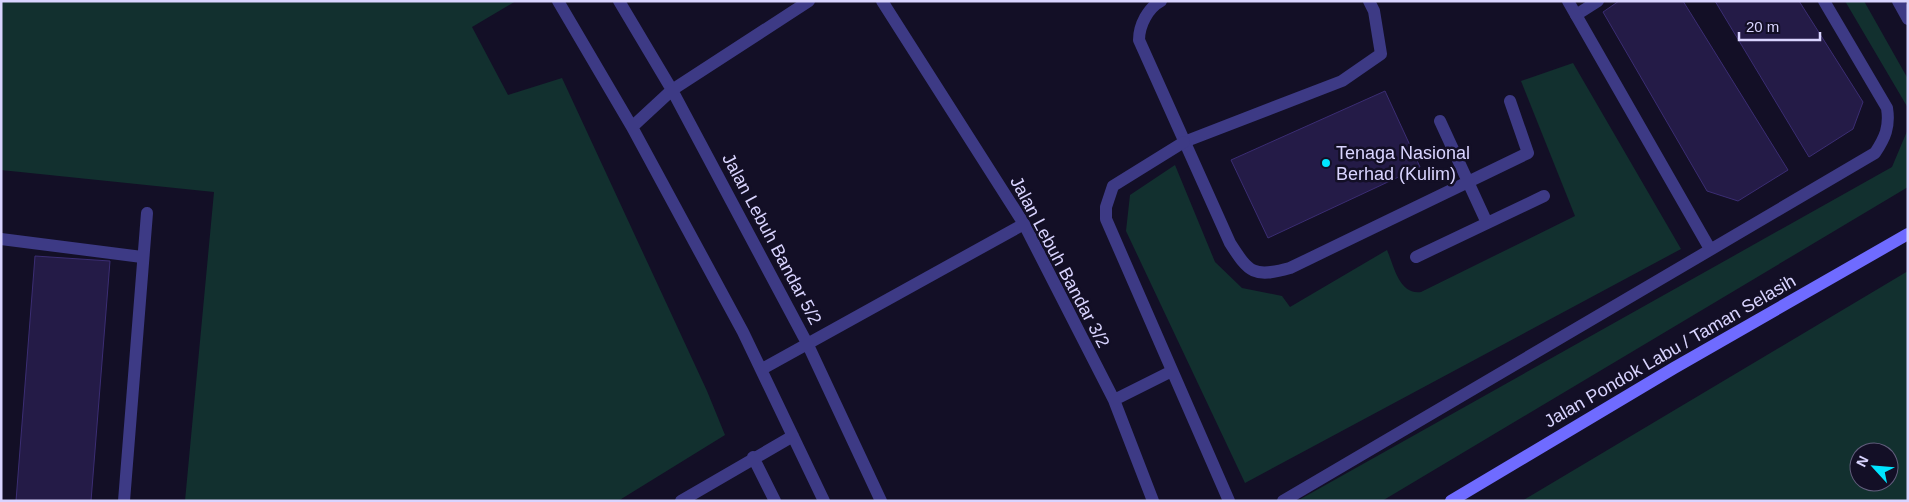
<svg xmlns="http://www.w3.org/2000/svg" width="1909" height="502" font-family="Helvetica,sans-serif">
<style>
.green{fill:#12302f;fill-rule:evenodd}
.building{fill:#241b47;stroke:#3b2d73}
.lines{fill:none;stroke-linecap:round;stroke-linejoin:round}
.lane{stroke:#3d3a85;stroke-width:12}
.street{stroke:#3d3a85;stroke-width:12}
.secondary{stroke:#6f6bff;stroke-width:12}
.poi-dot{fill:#00e5ff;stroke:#130f26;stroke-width:2}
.labels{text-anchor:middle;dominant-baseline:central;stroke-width:5;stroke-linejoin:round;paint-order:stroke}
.poi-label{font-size:18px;fill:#d9d4ff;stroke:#130f26;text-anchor:start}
.street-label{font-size:18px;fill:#d9d4ff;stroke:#130f26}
</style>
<rect width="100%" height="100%" fill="#130f26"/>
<path class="green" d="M1,1H516L472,27L508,95L562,78L707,391L725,435L618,501H185L214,192L1,170Z
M1845,1H1864L1908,79V108Z
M1573,63L1681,249L1245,483L1126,231L1130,195L1175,165L1215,262L1242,288L1282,296L1290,307L1387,250C1394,266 1399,295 1421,292L1575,216L1521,81Z
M1908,129V187L1382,501H1297L1892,167Z
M1908,271V501H1522ZM1859,452H1889V482H1859Z"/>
<path class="building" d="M1619,1H1683L1788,170L1738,201L1707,191L1603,12Z
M1715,1H1799L1863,102L1853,129L1809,157Z
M1385,91L1420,167L1268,238L1231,160Z
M35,256L110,261L91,501H16Z"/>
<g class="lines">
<path class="lane" d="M1161,1C1148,8 1139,25 1139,40L1230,243C1249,273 1254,278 1290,268L1528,153L1510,101
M1576,15L1598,1
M1440,121L1487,223
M1184,142L1342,81L1381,54L1374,11L1369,1
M1416,257L1544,196"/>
<path class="street" d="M558,1L632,127L743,332L824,501
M619,1L672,90L808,345L881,501
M882,1L1024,224L1114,400L1153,501
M1568,1L1710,249
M1898,1L1908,19
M632,127L672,90L809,1
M1184,142L1113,186L1106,207V219L1229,501
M1,239L142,257
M762,369L1024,224
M1114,400L1172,371
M753,457L775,501
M124,501L147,213
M681,501L793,436
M1283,501L1875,153C1885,138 1890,127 1887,108L1824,1"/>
<path class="secondary" d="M1451,501L1674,368L1908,234"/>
</g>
<circle class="poi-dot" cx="1326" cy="163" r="5"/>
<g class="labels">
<g class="poi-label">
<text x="1336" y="153">Tenaga Nasional<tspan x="1336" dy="21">Berhad (Kulim)</tspan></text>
</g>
<g class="street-label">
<text transform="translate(772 239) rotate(62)">Jalan Lebuh Bandar 5/2</text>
<text transform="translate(1060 262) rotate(62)">Jalan Lebuh Bandar 3/2</text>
<text transform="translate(1670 351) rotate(-30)">Jalan Pondok Labu / Taman Selasih</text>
</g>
</g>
<rect width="1909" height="502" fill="none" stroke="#d9d4ff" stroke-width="5"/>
<g transform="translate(1874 467) rotate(296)"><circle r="24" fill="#130f26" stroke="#625e7d"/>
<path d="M0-4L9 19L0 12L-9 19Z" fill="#00e5ff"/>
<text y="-8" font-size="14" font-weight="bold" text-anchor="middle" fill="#d9d4ff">N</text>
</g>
<path d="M1739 32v8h81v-8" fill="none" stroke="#d9d4ff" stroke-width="2.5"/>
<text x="1746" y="32" font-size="15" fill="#d9d4ff" stroke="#130f26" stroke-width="4" paint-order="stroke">20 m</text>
</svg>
